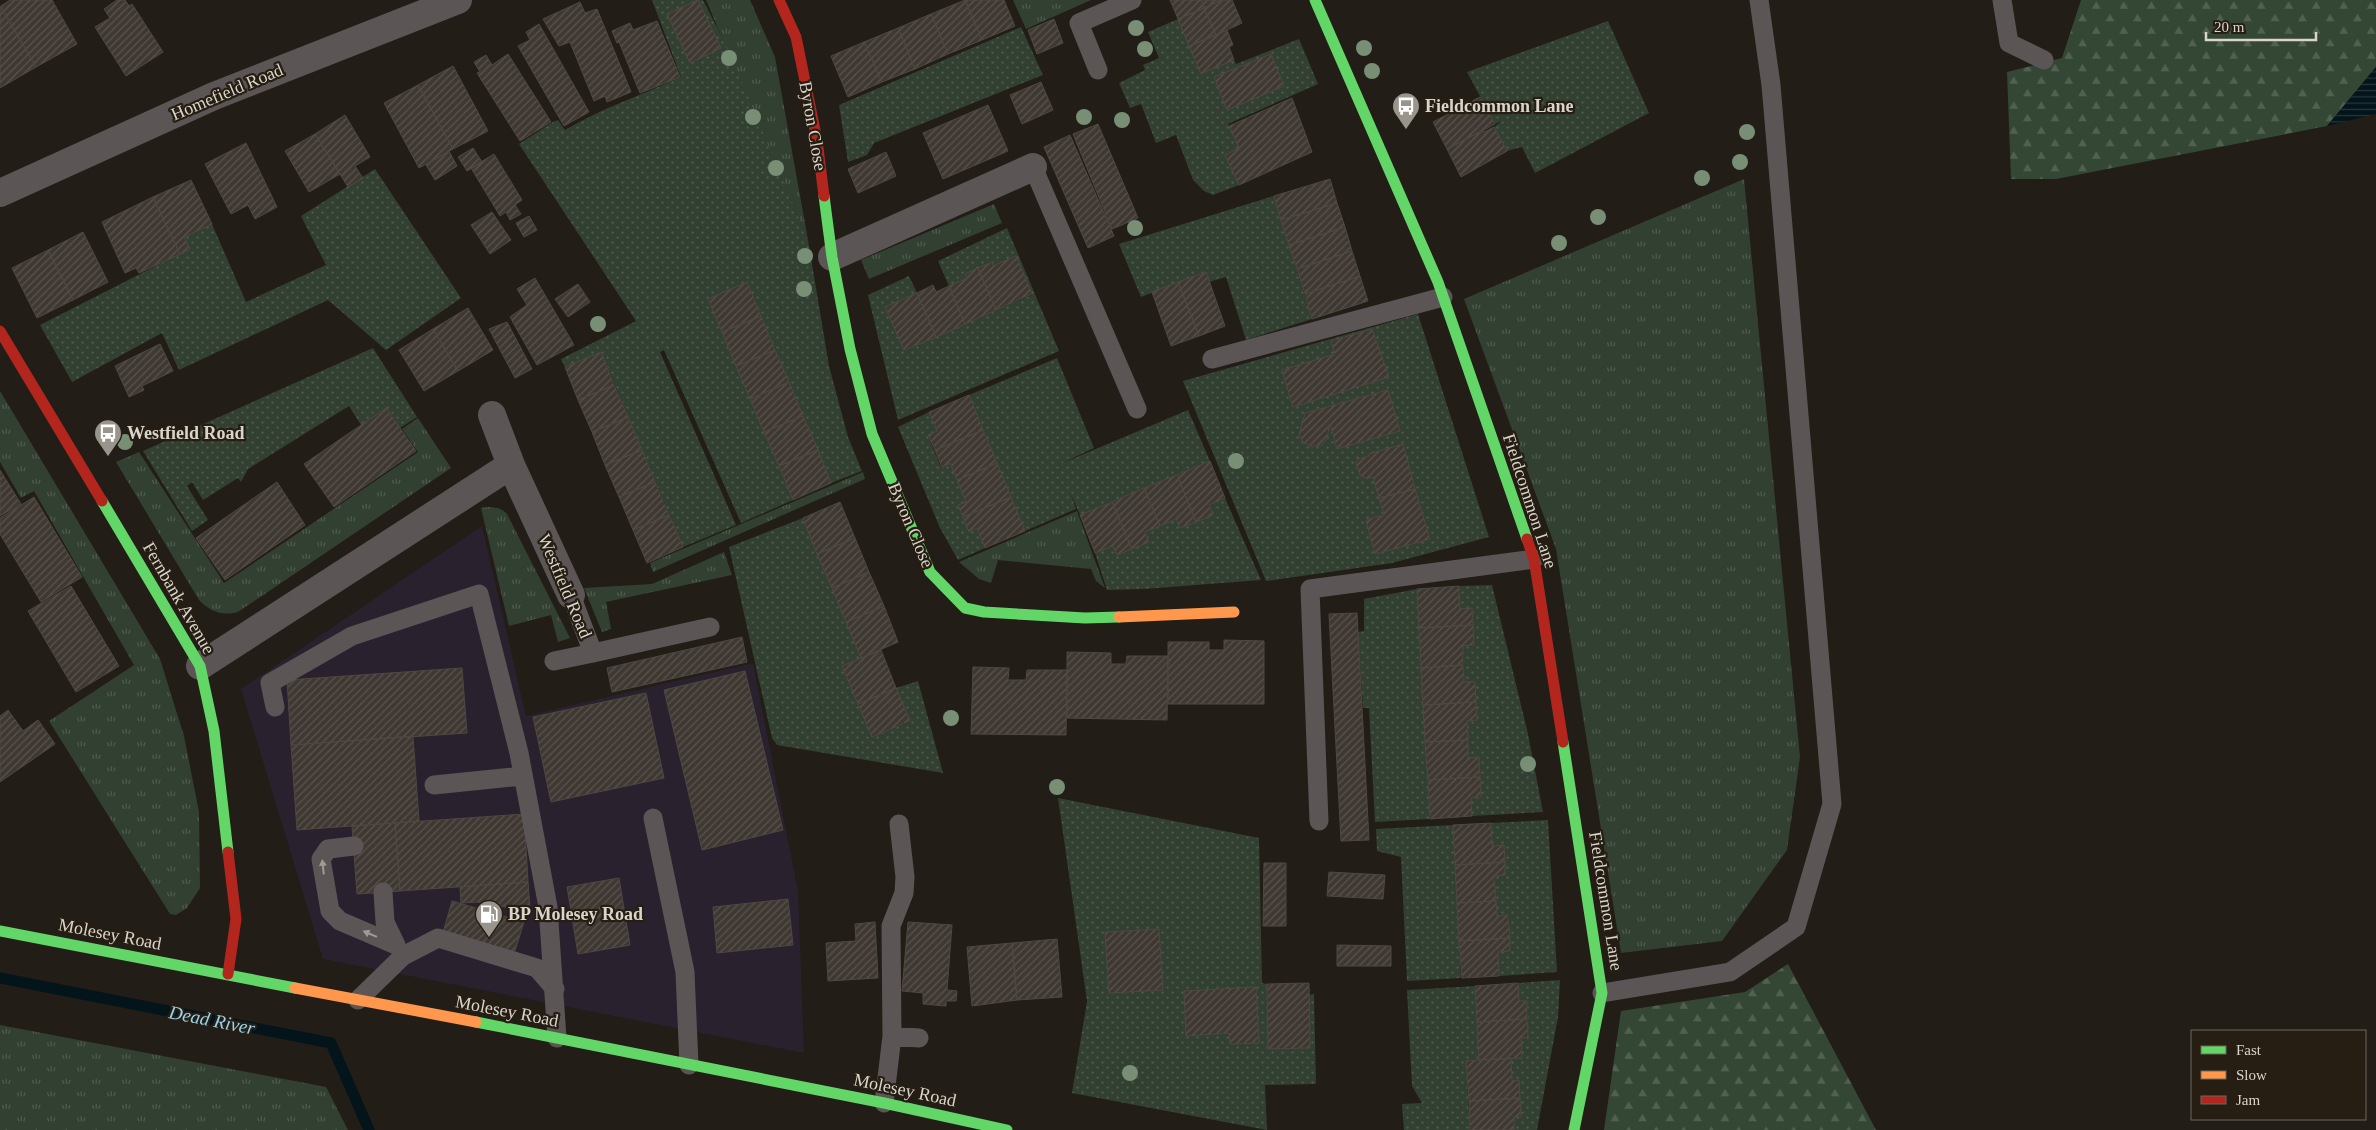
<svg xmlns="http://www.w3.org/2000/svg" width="2376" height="1130" font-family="'Times New Roman',serif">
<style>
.commercial{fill:#29212d}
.grass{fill:url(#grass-tufts)}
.forest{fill:url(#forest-firs)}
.garden{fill:url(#garden-dots);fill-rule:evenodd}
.water{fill:url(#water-rules)}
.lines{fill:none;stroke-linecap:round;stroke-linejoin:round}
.stream{stroke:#03141b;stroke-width:11}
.building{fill:url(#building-hatch);stroke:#4d4842}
.lane{stroke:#5b5655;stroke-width:19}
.street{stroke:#5b5655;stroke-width:28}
.fast{stroke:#63d668;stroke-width:11}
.slow{stroke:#ff974d;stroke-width:11}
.jam{stroke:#b3261e;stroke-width:11}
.tree{fill:#788f76}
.oneway{fill:#a09b96}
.labels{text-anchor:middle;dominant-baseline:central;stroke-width:4.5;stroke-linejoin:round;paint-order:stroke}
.street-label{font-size:18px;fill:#d9d4cc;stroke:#261e12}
.poi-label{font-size:18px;font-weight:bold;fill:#d9d4cc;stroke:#261e12;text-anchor:start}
.water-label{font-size:19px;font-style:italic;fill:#96d5ee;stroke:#261e12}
</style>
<defs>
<pattern id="grass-tufts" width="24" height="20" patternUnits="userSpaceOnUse" patternTransform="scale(1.25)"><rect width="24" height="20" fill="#324032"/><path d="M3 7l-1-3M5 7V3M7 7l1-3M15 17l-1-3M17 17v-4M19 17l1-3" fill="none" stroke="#4f5b4e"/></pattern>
<pattern id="forest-firs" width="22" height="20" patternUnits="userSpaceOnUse" patternTransform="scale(1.25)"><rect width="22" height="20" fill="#344735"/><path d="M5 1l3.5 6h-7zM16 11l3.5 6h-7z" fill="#516151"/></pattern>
<pattern id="garden-dots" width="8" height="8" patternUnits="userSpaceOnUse" patternTransform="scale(1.25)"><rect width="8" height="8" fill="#324032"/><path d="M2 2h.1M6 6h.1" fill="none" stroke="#4f5b4e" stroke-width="1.8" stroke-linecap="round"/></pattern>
<pattern id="water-rules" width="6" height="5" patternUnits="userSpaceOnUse" patternTransform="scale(1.25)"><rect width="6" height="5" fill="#03141b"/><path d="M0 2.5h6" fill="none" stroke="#27353b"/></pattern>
<pattern id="building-hatch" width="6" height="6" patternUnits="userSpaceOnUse" patternTransform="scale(1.25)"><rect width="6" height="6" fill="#3f3832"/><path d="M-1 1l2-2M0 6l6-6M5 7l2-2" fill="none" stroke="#5a544e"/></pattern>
</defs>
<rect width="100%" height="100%" fill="#221d16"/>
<path class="commercial" d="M482,526L526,716L753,663L798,891L804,1053L323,959L241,689Z"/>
<path class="grass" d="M706,0H750L775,57L808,240Z
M1013,0H1091L1026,29Z
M1744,179L1800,757L1787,850L1722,941L1621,953L1556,549L1464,299Z
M994,204L1002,223L869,279L861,260Z
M0,391L160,659L184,736L199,812L200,888L187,908L176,915L170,914L49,721L134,665L34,491L21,498L0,462Z
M418,418L451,468L238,612C222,616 211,612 199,600L116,462L139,452L224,583L418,452L402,429Z
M863,472L865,479L653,572L650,563Z
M481,508C489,506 502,507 507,514L570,638L558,642L551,615L509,626Z
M1077,511L1105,588L1096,581L1091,569L998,560L991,583L979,579L959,562Z
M724,552L732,575L606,602L611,629L602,632L584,588L652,584Z
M0,1025L326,1087L348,1130H0Z"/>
<path class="forest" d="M2081,0H2376V67L2327,126L2056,179H2011L2007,72L2062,58Z
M1788,964L1876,1130H1604L1621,1011L1745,992Z"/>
<path class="garden" d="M652,0H703L728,49L808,240L829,366L848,437L862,471L831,483L747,282L708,299L793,500L741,523L664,350L660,352L736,525L683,547L601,352L565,367L561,359L636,321L519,144L553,122L558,120L565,130C602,108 642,95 681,77Z
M1178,19L1234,60L1236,64L1299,39L1318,84L1228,124L1239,148L1225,155L1239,185L1213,195L1204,191L1193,180L1176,135L1156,143L1141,104L1130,108L1119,83L1145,70L1143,65L1159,58L1148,32Z
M1608,21L1649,113L1535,173L1522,147L1507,151L1494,127L1502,121L1495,124L1467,72Z
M1021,27L1043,75L874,143L867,155L848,162L839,105Z
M375,169L461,298L386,350L328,300L179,370L162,333L72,382L40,325L189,249L184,237L212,224L246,302L326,265L301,216Z
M1274,196L1312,319L1246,340L1226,277L1209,282L1205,272L1141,297L1119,244Z
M1007,228L1059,351L898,420L868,295L909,276L917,293L885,307L905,350L1032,295L1016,256L993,266L992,262L965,274L967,278L949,286L938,261Z
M1418,314L1489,537L1392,563L1266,581L1183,381ZM1388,390L1400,431L1338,449L1331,427L1329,428C1326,448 1310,454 1299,435L1305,413ZM1415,489L1430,539L1375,554L1366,520L1384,515L1379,498Z
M373,348L417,417L400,428L386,408L361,425L349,406L248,469L241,482L238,478L203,500L192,482L187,486L208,520L192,531L143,451Z
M1057,358L1094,448L1058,465L1188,410L1210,461L1080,515L1070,492L1076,509L1025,531L969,395Z
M929,412L937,431L928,436L941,467L950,463L966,502L958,505L969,532L977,528L985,548L958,560L940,528L898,427Z
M1225,498L1261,580L1144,589L1107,590L1095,553L1113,546L1117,555L1149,542L1145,532L1176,519L1180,528L1213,515L1209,505Z
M803,518L861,658L842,666L872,737L910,722L896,688L918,681L943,773L777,745L772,738L729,547Z
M1492,585L1528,734L1543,812L1472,816L1471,798L1481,797L1479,758H1468L1467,721L1477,720L1475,682H1464L1463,646L1473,625L1472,608L1460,609L1459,586Z
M1417,589L1430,819L1375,822L1369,708H1363L1358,632L1364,631V599Z
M1058,798L1259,838L1262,983L1267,984L1268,1049L1310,1048L1309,995L1314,994L1316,1084L1265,1085L1267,1130L1072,1093L1087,1001Z
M1548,820L1557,972L1499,976L1498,952L1510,951L1509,915L1497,916L1494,876L1505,875L1504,845L1492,846L1491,823Z
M1453,825L1461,978L1407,981L1401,857L1377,851L1376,829Z
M1560,980L1558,1017L1537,1130H1514V1117H1521L1518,1080L1512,1081L1511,1058H1522L1521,1038L1528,1037L1527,1001H1519L1518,983Z
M1475,986L1479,1060L1466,1061L1470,1130H1404L1402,1104L1422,1103L1412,1086L1407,990Z"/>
<path class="water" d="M2376,67V114L2327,126Z"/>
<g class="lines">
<path class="stream" d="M0,978L331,1043L369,1130"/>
</g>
<path class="building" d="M10,0H52L77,44L36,67L1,6Z
M117,0H125L129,6L132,4L163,52L126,76L95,27L110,18L104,9Z
M698,0L721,48L690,63L667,14Z
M965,0H1004L1015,26L982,40Z
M965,0L982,40L948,54L931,14Z
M1170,0H1201L1204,8L1178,19Z
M1201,0H1222L1204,8Z
M1222,0H1232L1242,23L1216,35L1204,8Z
M580,2L585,13L597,9L631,92L607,102L605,96L594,101L570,42L559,46L543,19Z
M0,6L36,67L0,88Z
M1204,8L1216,35L1189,46L1178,19Z
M931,14L948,54L915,69L898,28Z
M1054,19L1063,43L1037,54L1028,30Z
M657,21L680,77L640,93L619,42L617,43L612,31L630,23L633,30Z
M539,24L589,112L564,126L518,46L530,40L526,32Z
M898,28L915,69L882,82L864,42Z
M1227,30L1233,45L1229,47L1234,60L1201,74L1189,46Z
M864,42L882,82L848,97L831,56Z
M508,54L551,122L520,141L477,73L480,72L474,62L486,55L492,65Z
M1271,54L1284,86L1227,110L1214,77Z
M453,66L488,131L453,149L418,85Z
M1041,82L1053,110L1022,124L1010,95Z
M418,85L453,149L419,168L384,103Z
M1480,97L1495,124L1447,149L1433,122Z
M1292,98L1312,152L1239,185L1225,155L1239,148L1229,126Z
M988,105L1008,151L943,179L923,133Z
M345,115L370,157L355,166L363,178L348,187L315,134Z
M1098,124L1138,218L1112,229L1073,134Z
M1494,127L1507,151L1461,177L1447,149L1483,130L1484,132Z
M315,134L340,174L309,192L285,151Z
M1070,135L1114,236L1088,248L1044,147Z
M246,143L277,207L255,219L248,205L231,214L205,164Z
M473,148L482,162L467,171L458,157Z
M449,151L457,166L435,180L426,165Z
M886,152L896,176L858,193L848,169Z
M494,154L522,200L515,205L521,214L510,220L506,212L500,216L471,168Z
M1330,179L1337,203L1281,220L1274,196Z
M191,180L212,224L184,237L190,249L180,254L153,197Z
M153,197L180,254L139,273L136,268L125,273L102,222Z
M1337,203L1345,227L1289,245L1281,220Z
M492,212L511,240L490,254L471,225Z
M529,216L537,230L524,237L516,223Z
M1345,227L1352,251L1297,269L1289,245Z
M83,232L108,282L73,300L48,250Z
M48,250L73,300L37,318L12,268Z
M1352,251L1360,276L1305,294L1297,269Z
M1016,256L1032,294L996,310L978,268L992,262L993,266Z
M978,268L996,310L965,324L949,286L967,278L965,274Z
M1206,272L1225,326L1199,336L1178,282Z
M1360,276L1368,301L1312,319L1305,294Z
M535,278L574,345L537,365L510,317L527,305L517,289Z
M747,282L761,316L722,332L708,299Z
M1178,282L1199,336L1171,346L1152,292Z
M578,284L590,302L568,317L555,299Z
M933,285L936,292L949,286L965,324L936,337L917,293Z
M917,293L936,337L904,350L885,307Z
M468,308L493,350L458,371L433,329Z
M761,316L775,350L736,366L722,332Z
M507,322L532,369L515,378L489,329Z
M433,329L458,371L424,391L399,350Z
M1372,329L1389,377L1293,407L1282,370L1335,354L1331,341Z
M160,344L173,371L142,386L144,390L129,397L115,366Z
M775,350L789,382L750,399L736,366Z
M601,352L614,385L578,400L565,367Z
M789,382L803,416L764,432L750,399Z
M614,385L628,417L592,432L578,400Z
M1388,390L1400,431L1337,449L1331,427L1329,428L1327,439L1321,445L1312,447L1304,443L1299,435L1305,413Z
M969,395L983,430L935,450L928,435L937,431L929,412Z
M386,408L416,451L334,507L304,464Z
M803,416L818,450L779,466L764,432Z
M628,417L642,450L605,465L592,432Z
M983,430L997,463L957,480L950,463L942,467L935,450Z
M1403,444L1415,489L1379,498L1373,477L1365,478L1360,475L1356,463L1358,459L1369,456V454Z
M642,450L655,482L619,497L605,465Z
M818,450L831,483L793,500L779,466Z
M1210,461L1225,498L1209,505L1213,515L1196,522L1177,475Z
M997,463L1011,497L963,517L958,505L966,502L957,480Z
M0,470L21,504L0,516Z
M1177,475L1196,522L1180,528L1176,519L1160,526L1144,488Z
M277,482L305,525L225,580L196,538Z
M655,482L669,515L633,530L619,497Z
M1144,488L1160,526L1145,532L1149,542L1132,549L1112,502Z
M1415,489L1430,539L1375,554L1366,520L1384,515L1379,498Z
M34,497L82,577L41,602L0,534V518Z
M1011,497L1025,531L985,548L977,528L969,532L963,517Z
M840,502L855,538L817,554L803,518Z
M1112,502L1132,549L1117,555L1113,546L1095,553L1080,515Z
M669,515L683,547L647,563L633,530Z
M855,538L869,572L832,588L817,554Z
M869,572L884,606L846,622L832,588Z
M71,586L119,666L76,692L28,611Z
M1459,586L1460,609L1472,608L1473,625L1419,628L1417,589Z
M884,606L898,642L861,658L846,622Z
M1357,613L1369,840L1341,841L1329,614Z
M1473,625L1474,645L1463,646V665L1421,668L1419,628Z
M742,637L747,662L612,692L607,668Z
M1224,640L1264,641V704H1168V642H1209V650H1224Z
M881,650L896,688L858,704L842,666Z
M1067,652L1111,653V664H1126L1127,656H1168L1167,720L1067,718Z
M1463,665L1464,682H1475L1476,702L1423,705L1421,668Z
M973,667L1009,668L1008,680H1026L1027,670H1067L1066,735L971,734Z
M462,668L467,733L291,745L287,680Z
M745,671L783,830L702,850L664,690Z
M896,688L910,721L872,737L858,704Z
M646,693L664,778L551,802L533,717Z
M1476,702L1477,720L1467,721L1468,740L1425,742L1423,705Z
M8,710L23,731L38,720L55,744L0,782V716Z
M413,736L419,821L297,830L291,745Z
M1468,740V758L1479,757L1480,777L1428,780L1425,742Z
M1480,777L1481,797L1471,798L1472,816L1430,819L1428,780Z
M524,814L528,882L400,891L395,823Z
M395,823L400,891L357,894L352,826Z
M1491,823L1492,846L1504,845L1505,862L1455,865L1453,825Z
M1505,862V875L1494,876L1496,901L1457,903L1455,865Z
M1264,863H1286V926H1263Z
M1329,872L1385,875L1383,899L1327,896Z
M619,878L630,945L578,954L567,887Z
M528,882L530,908L516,909L477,902L461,903L460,887Z
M788,899L793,945L717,953L713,907Z
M452,901L524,922L513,957L442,936Z
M1496,901L1497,916L1508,915L1510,938L1459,941L1457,903Z
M875,922L878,978L828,981L826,943L856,941L855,924Z
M908,922L952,925L947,990L957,991L956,1001H946V1006L923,1004V993L902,991Z
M1159,929L1163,990L1109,993L1105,932Z
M1510,938V951L1498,952L1499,976L1462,978L1459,941Z
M1057,939L1062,997L1017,1000L1012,943Z
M1012,943L1017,1000L972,1006L967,947Z
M1337,945L1391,946V966H1337Z
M1309,983L1310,1048L1268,1049L1267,984Z
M1518,983L1519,1001H1527V1019L1477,1022L1475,986Z
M1256,987L1259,1043L1230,1044L1229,1033L1186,1036L1184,991Z
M1527,1019L1528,1037L1521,1038L1522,1058L1479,1060L1477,1022Z
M1511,1058L1512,1081L1519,1080L1520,1098L1469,1101L1466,1061Z
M1520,1098L1521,1117H1514V1130H1470L1469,1101Z"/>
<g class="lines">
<path class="lane" d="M2002,0L2009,43L2044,60
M1098,70L1079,23L1132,0
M1033,167L1137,409
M1212,359L1443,297
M571,595L593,653L710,627
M554,661L593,653
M275,707L270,683L352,636L479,594L519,753L548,907L557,1038
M434,785L523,776
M653,818L685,972L689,1065
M1319,821L1310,589L1534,559
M354,846L328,849L321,859L330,911L340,921L396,945L385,922L383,892
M1602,993L1730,972L1796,927L1832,804L1771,85L1759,0
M358,1000L403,956L438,938L537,968L555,989
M892,1036L919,1038
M884,1103L892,1036L891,926L904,893L905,877L899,824"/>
<path class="street" d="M0,193L214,96L458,0
M832,257L1033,167
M511,465L571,595
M200,666L511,465L492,415"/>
<path class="fast" d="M1315,0L1438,282L1527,539
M824,196L832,257L850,349L872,434L930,572L965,608L984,612L1085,618L1119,617
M102,501L200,666L214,731L228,852
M1563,742L1602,993L1574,1130
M0,931L295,988
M476,1022L884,1103L1007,1130"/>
<path class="slow" d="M1119,617L1234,612
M295,988L476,1022"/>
<path class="jam" d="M779,0L796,37L817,140L824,196
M0,331L102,501
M1527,539L1534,559L1563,742
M228,974L236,919L228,852"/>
</g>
<g class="tree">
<circle cx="1136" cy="28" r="8"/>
<circle cx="1364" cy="48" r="8"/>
<circle cx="1145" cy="49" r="8"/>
<circle cx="729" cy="58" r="8"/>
<circle cx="1372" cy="71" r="8"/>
<circle cx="753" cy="117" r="8"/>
<circle cx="1084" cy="117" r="8"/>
<circle cx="1122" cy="120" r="8"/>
<circle cx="1747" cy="132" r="8"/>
<circle cx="1740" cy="162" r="8"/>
<circle cx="776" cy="168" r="8"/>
<circle cx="1702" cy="178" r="8"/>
<circle cx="1598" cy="217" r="8"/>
<circle cx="1135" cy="228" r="8"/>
<circle cx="1559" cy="243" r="8"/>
<circle cx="805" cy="256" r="8"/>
<circle cx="804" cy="289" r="8"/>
<circle cx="598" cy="324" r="8"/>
<circle cx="125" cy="442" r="8"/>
<circle cx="1236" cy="461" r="8"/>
<circle cx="951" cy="718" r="8"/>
<circle cx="1528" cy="764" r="8"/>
<circle cx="1057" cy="787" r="8"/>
<circle cx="1130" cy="1073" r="8"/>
</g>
<defs><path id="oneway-solid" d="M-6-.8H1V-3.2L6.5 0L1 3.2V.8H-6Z" transform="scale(1.25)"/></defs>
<g class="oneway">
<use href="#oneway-solid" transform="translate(323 867) rotate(-96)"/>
<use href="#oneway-solid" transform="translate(370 934) rotate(-157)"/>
</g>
<defs>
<g id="bus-pin" transform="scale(1.4375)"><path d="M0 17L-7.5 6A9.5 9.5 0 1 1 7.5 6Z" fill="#99948c" stroke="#261e12"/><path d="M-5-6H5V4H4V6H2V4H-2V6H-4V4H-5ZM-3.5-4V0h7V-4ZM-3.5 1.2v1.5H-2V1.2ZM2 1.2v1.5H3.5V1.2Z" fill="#fff"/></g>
<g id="fuel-pin" transform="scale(1.4375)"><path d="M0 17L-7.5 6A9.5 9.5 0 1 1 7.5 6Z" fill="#99948c" stroke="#261e12"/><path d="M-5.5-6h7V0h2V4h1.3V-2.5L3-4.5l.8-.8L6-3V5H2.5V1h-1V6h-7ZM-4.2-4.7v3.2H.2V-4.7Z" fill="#fff"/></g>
</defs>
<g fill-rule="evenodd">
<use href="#bus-pin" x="1406" y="106"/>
<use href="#bus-pin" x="108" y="433"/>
<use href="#fuel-pin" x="489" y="914"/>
</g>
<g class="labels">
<g class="street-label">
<text transform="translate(227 92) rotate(-23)">Homefield Road</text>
<text transform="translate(813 126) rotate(80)">Byron Close</text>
<text transform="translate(1530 501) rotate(72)">Fieldcommon Lane</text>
<text transform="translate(911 525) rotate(67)">Byron Close</text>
<text transform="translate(565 586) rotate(67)">Westfield Road</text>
<text transform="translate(179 598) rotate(60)">Fernbank Avenue</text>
<text transform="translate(1606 901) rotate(81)">Fieldcommon Lane</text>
<text transform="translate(110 934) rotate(11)">Molesey Road</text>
<text transform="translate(507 1011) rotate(11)">Molesey Road</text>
<text transform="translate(905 1090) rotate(12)">Molesey Road</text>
</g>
<g class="poi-label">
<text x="1425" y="106">Fieldcommon Lane</text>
<text x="127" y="433">Westfield Road</text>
<text x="508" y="914">BP Molesey Road</text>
</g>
<g class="water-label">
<text transform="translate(212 1020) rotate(11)">Dead River</text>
</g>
</g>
<rect x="2191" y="1030" width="175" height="90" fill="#261e12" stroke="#6e675c"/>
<rect x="2201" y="1046" width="25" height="8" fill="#63d668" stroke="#6e675c"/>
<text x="2236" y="1055" font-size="15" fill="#d9d4cc">Fast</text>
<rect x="2201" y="1071" width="25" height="8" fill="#ff974d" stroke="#6e675c"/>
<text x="2236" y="1080" font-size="15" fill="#d9d4cc">Slow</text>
<rect x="2201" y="1096" width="25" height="8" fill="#b3261e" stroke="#6e675c"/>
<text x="2236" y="1105" font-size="15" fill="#d9d4cc">Jam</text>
<path d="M2206 32v8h110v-8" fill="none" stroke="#d9d4cc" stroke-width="2.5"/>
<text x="2214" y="32" font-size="15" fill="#d9d4cc" stroke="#261e12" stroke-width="4" paint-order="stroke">20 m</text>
</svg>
